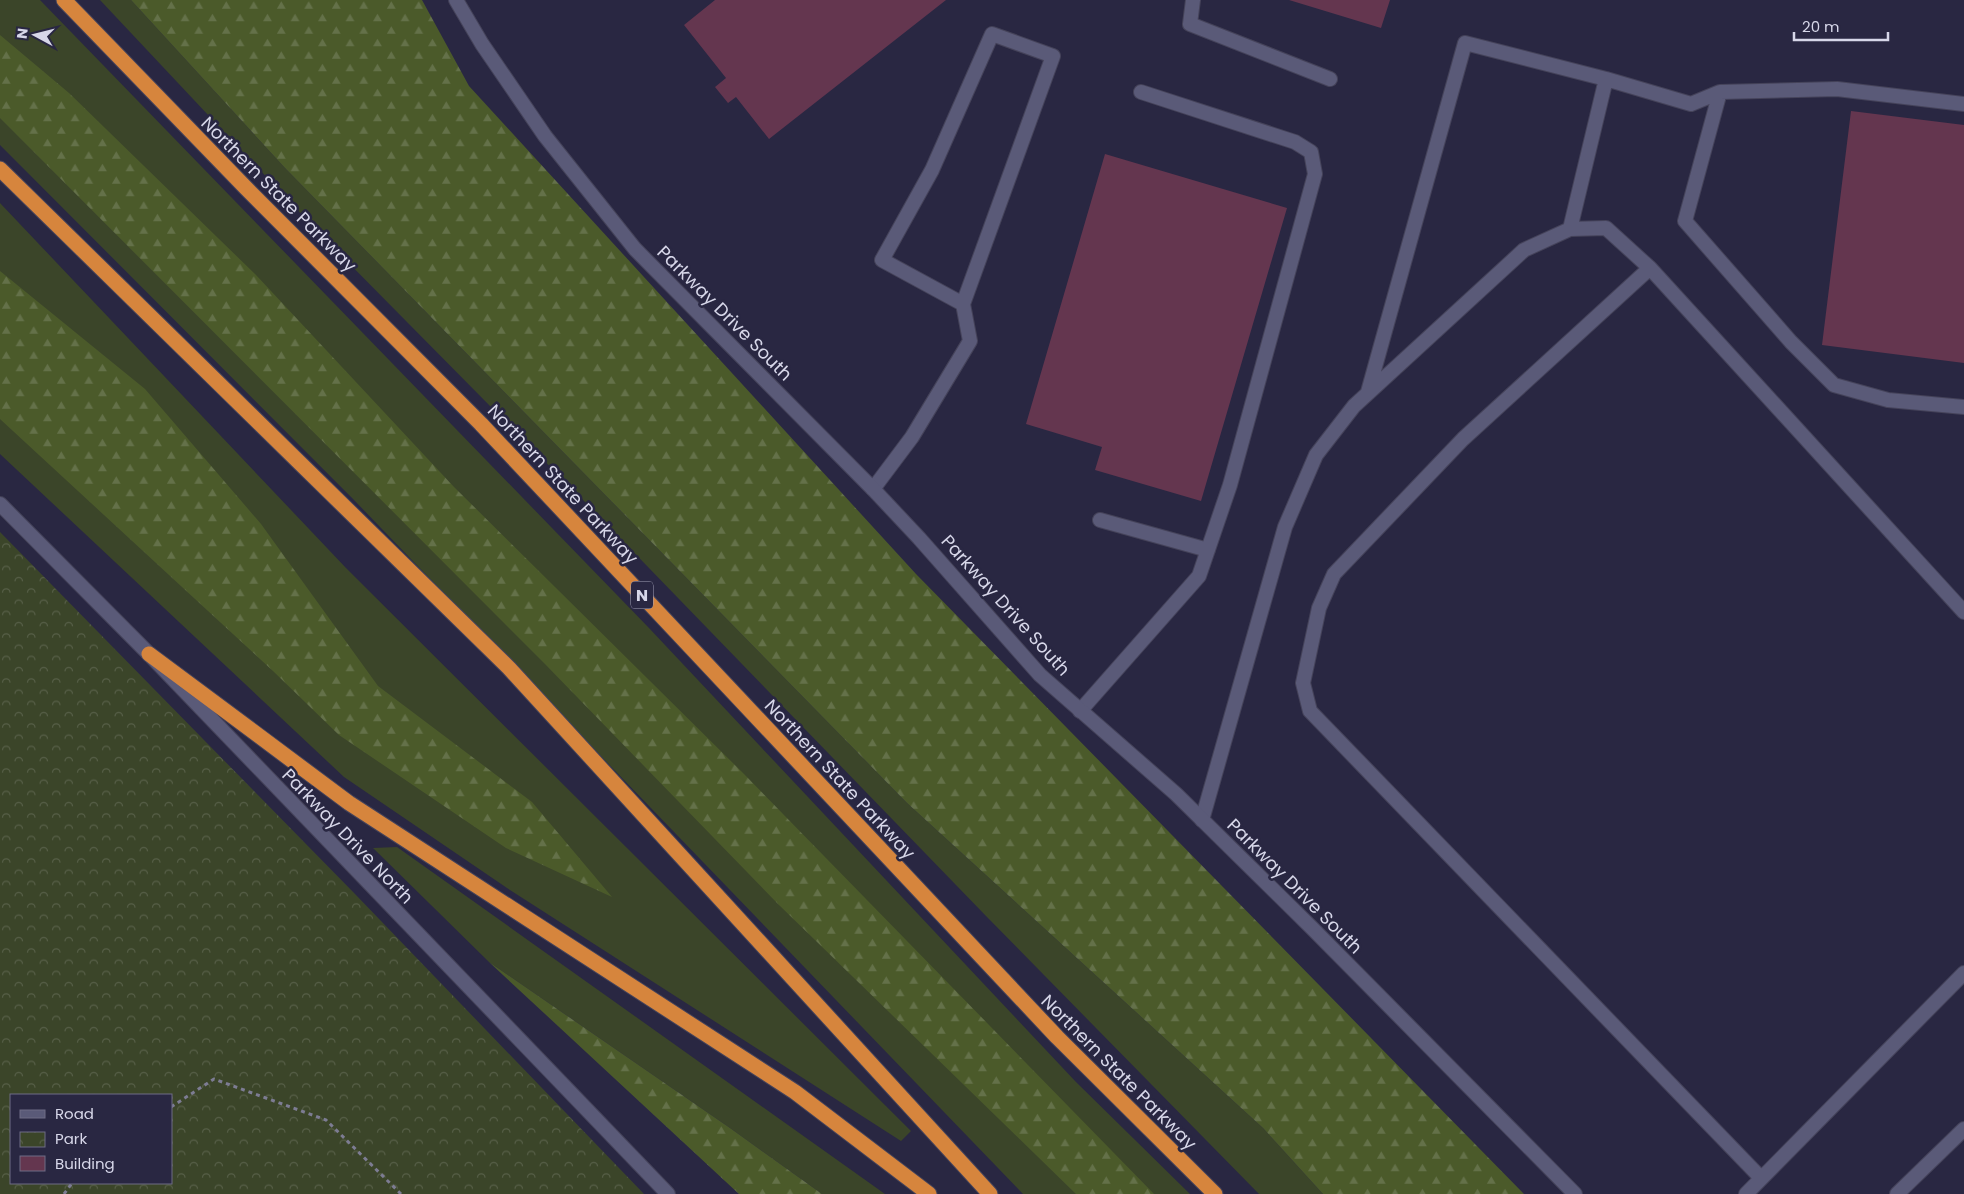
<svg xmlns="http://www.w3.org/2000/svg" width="1964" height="1194" font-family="Poppins,sans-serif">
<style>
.green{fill:#3b4529}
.forest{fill:url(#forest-firs)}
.park{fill:url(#park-crowns);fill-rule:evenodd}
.building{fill:#64364f}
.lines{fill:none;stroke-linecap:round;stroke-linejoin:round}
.service-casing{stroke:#45435a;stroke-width:16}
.minor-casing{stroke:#45435a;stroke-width:16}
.tertiary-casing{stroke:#45435a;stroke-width:16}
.motorway-casing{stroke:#45435a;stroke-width:17}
.path{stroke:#7d7c93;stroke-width:3;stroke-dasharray:4 4;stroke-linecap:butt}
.service{stroke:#5a5a78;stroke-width:14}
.minor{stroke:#5a5a78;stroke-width:14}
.tertiary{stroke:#5a5a78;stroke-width:14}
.motorway{stroke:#d6853d;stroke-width:15}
.labels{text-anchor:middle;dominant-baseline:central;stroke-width:5;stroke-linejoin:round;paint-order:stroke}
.shield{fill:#292742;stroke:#a3a2b7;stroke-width:1}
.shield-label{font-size:16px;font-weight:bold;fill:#d7d7e9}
.street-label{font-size:18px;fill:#d7d7e9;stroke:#292742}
</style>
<defs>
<pattern id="forest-firs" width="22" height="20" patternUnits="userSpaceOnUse" patternTransform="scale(1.25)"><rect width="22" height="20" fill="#4b5a2a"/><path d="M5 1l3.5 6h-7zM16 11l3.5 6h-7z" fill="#647149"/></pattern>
<pattern id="park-crowns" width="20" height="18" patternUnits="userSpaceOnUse" patternTransform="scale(1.25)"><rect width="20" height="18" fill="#3b4529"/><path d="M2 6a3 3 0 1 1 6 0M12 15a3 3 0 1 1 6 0" fill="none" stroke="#575f48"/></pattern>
</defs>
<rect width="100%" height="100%" fill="#292742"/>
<path class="green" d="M0,0H40L649,628L1076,1082L1190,1194H1023L354,500L0,145Z
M100,0H131L285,168L907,803L1263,1128L1323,1194H1259L986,916L586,503L321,235Z
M0,203L346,568L911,1131L901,1141L507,888L344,777L0,454Z
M397,847L885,1194H822L730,1128L489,962L373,848Z"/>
<path class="forest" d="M131,0H422L469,86L916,574L1524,1194H1323L1263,1128L907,803L285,168Z
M0,35L69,93L256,275L454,487L744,774L1154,1194H1076L778,904L545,664L0,118Z
M0,271L145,389L261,524L378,686L532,802L612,897L506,848L339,735L273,671L0,419Z
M489,962L730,1128L822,1194H739Z"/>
<path class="park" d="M0,532L355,894L644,1194H0ZM11,1095H171V1183H11Z"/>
<path class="building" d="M715,0H946L769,139L736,97L728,103L715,87L726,78L684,25Z
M1289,0H1390L1381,28Z
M1851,111L1964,125V363L1822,345Z
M1105,154L1287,208L1201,501L1095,470L1102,447L1026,424Z"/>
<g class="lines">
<g class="service-casing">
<path id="service" d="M1193,0L1190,24L1330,79
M1606,79L1691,104L1720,92L1837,89L1964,104
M1720,92L1685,221L1791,342L1834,385L1888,400L1964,407
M1650,268L1964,612
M1368,392L1465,43L1606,79L1570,229
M873,489L912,437L970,341L963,304L1053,56L992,34L932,170L882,260L963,304
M1100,520L1208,550
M1080,711L1199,576L1230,485L1315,174L1311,152L1295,142L1141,92
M1202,820L1285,527L1316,455L1354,406L1524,250L1570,229L1606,228L1650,268L1463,439L1334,574L1319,608L1303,683L1310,711L1761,1178
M1746,1194L1964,973
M1897,1194L1964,1129"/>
</g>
<g class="minor-casing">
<path id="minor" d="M0,504L149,654L668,1194"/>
</g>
<g class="tertiary-casing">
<path id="tertiary" d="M456,0L482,44L545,136L635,249L873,489L919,538L1040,675L1176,794L1312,928L1575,1194"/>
</g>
<g class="motorway-casing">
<path id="motorway" d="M64,0L246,188L481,424L1057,1037L1215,1194
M0,169L509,668L990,1194
M149,654L349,803L795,1092L929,1194"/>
</g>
<path class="path" d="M171,1107L214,1079L326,1120L401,1194
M64,1194L72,1183"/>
<use href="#service" class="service"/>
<use href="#minor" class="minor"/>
<use href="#tertiary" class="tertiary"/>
<use href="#motorway" class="motorway"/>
</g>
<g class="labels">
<rect class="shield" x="631" y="581.5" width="22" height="27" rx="4"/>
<g class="shield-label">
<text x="642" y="595">N</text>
</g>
<g class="street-label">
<text transform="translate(279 194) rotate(45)">Northern State Parkway</text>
<text transform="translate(725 313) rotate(45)">Parkway Drive South</text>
<text transform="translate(563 484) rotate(47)">Northern State Parkway</text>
<text transform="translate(1006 605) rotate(48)">Parkway Drive South</text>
<text transform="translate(840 779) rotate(47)">Northern State Parkway</text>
<text transform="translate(348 836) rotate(46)">Parkway Drive North</text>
<text transform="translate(1295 886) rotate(45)">Parkway Drive South</text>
<text transform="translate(1119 1072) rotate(45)">Northern State Parkway</text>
</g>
</g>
<rect x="10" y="1094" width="162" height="90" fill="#292742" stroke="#6f6d85"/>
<rect x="20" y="1110" width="25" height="8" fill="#5a5a78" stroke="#6f6d85"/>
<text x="55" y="1119" font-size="15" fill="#d7d7e9">Road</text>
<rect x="20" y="1132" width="25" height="15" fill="url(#park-crowns)" stroke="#6f6d85"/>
<text x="55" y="1144" font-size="15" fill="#d7d7e9">Park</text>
<rect x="20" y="1156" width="25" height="15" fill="#64364f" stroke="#6f6d85"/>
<text x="55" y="1169" font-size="15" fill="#d7d7e9">Building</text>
<g transform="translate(35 35) rotate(277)" stroke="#292742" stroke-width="4" paint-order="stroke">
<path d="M0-4L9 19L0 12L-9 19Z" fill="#d7d7e9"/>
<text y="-8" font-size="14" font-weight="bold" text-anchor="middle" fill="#d7d7e9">N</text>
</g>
<path d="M1794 32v8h94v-8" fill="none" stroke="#d7d7e9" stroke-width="2.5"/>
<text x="1802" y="32" font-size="15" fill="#d7d7e9" stroke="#292742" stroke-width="4" paint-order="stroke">20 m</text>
</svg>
